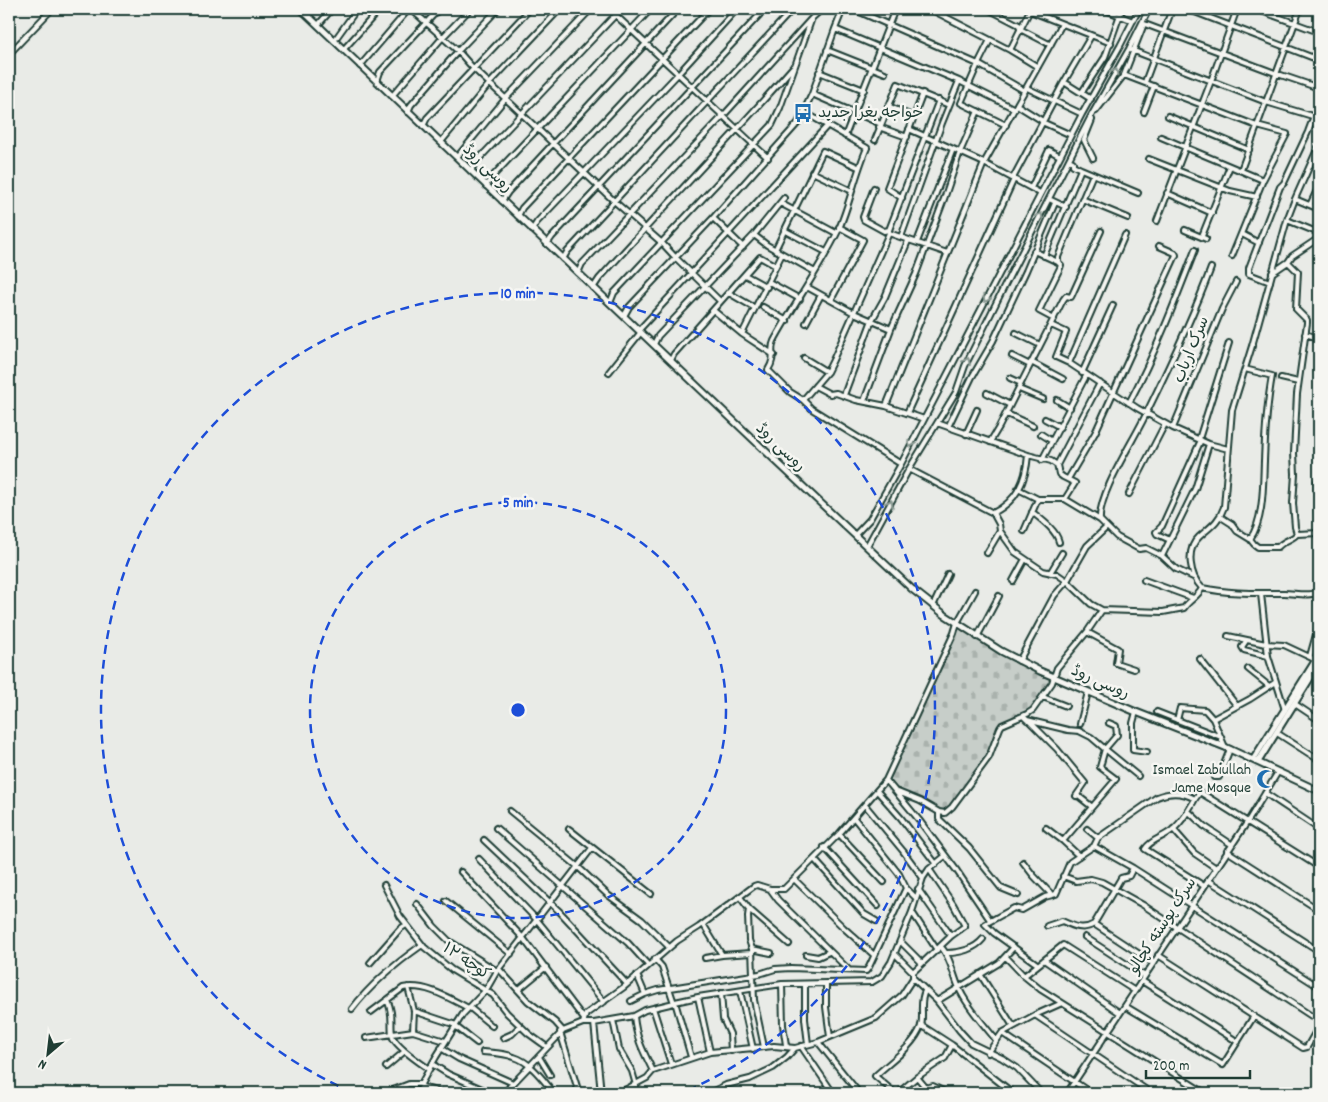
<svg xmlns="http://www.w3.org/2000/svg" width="1328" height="1102" font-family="Dekko,'Playpen Sans Arabic',sans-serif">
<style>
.cemetery{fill:url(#cemetery-stones);stroke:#73867e}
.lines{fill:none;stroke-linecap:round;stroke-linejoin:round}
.minor-casing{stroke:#1f3d34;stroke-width:8}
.major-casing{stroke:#1f3d34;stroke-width:9}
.minor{stroke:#f6f6f2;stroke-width:4}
.major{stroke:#f6f6f2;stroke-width:5}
.oneway{stroke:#8a9a93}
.ring{fill:none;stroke:#1d4ed8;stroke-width:2.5;stroke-dasharray:9 6}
.labels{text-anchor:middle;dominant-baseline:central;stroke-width:5;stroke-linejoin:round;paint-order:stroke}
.poi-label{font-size:16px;fill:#1f3d34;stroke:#f6f6f2;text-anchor:start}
.street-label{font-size:16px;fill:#1f3d34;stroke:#f6f6f2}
.centre{fill:#1d4ed8;stroke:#f6f6f2;stroke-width:2.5}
.ring-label{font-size:15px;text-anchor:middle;font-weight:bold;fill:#1d4ed8;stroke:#f6f6f2;stroke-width:5;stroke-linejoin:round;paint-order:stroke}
</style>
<defs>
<pattern id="cemetery-stones" width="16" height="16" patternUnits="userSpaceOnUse" patternTransform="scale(1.25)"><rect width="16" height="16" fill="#c7cec9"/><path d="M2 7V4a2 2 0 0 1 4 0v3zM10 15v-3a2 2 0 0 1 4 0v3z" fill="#aab2ad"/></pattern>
</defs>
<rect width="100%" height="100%" fill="#e9ebe7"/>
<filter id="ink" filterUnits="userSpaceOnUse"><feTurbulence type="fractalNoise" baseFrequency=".02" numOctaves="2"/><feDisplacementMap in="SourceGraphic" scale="10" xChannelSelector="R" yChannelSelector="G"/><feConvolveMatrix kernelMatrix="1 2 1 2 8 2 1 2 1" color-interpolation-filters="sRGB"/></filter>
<g filter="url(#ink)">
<path class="cemetery" d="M957,623L968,631L1055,677L1033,710L1003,725L989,757L945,813L898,792L886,780Z"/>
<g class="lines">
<g class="minor-casing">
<path id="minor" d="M411,9L458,51L473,68L614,201L662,243L676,258L720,301
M609,9L768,158
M853,9L978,64L1025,91
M930,9L1010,50L1038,67
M988,9L1019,25L1020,29L1051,45
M1103,9L1133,21
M1187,9L1319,60
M1256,9L1319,32
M1030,11L1111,43
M1142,23L1275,73L1319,88
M318,25L332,9
M835,29L959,81L1015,109
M990,40L978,64L961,103L1006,125
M334,41L357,9
M344,49L380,9
M1129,49L1266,102L1319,118
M827,50L885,73
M1010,50L1030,10
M9,54L52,9
M360,66L409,9
M819,72L864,90
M1124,75L1257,126L1287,134L1263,180L1232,256
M377,81L380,72L439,9
M1064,82L1091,99
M1145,82L1172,9
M1027,88L1082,114
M1082,92L1105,57L1122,9
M812,94L881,124
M392,96L442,38L470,9
M1017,105L1041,120L1042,122L1071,135
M888,106L914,117
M1096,111L1124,75L1144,24
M408,112L411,105L458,51L498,9
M804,112L867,148C855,175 850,204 838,231C819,270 794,304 774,341C769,351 777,356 768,370L790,392L803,400L812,409L901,464
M1144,112L1154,86
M1168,116L1249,150
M1092,120L1084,140L1093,158
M423,126L427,118L530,9
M879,127L907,137
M909,129L984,163L1040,193
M845,136L895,9
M1161,137L1263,180
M875,140L898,84L949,105
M441,142L490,83L560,9
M457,157L506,98L591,9
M1149,159L1230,191L1257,197
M1069,160L1073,162V165L1081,169L1138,193
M1241,170L1300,9
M471,171L475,163L621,9
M812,172L852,191
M1013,178L1064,82L1091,36
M486,186L491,178L651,9
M874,188L863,217L864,220L884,231L889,230
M1031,188L1049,150L1060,156
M1167,193L1212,213
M902,198L887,188L923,93
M1049,199L1066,207
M1082,199L1128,218
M1295,199L1319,209
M502,201L508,192L678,9
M780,203L836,233
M1310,205L1319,186
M518,216L522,208L709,9
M713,218L743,247
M1287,220L1319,233
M1157,221L1211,81L1237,9
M532,230L537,222L678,74L737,9
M784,230L826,252
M1185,230L1206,239
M889,233C908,240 927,246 947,253
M1242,234L1259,243
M754,235L767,245L815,272
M1202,236L1230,166
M901,237L942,123L959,81
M917,242L953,149
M547,244L552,237L765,9
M775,250L823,151L858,167
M1034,251L1058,262
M1044,256L1081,169
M563,259L567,252L793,9
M1288,262L1298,272L1296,309L1307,320V323L1297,394L1294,453L1295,474L1293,503L1295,527L1297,534
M578,273L582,264L723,116L811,19
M1272,273L1288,262L1292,256L1319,238
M745,275L767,287
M769,282L800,299
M1270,282L1249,274V268L1280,187L1284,183L1308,132L1314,116
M807,287L854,313L891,329
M593,288L599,279C663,208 730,139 793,67
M729,293L755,308
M831,300L863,240L839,227
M610,303L614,293L772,125L780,108L812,18L822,9
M763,307L787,321
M713,310L742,334L774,355
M624,316L629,307L713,218L798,123L812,94L835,29L843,9
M1054,319L1039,311L1060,268L1061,265L1058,262V257L1093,174
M806,323L821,295
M1051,325L1066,332L1056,357L1069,363L1137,408L1173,428L1209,444L1228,449
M639,330L828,125
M1016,333L1040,345
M742,334L782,254
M1305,334L1319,338
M654,344L658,336L754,235L784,198
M1012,356L1030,365
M804,358L827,372
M671,360L674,354L760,257L776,266
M1031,362L1063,379
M1069,363L1125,235
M1245,369L1272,376C1267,404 1265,433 1264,461C1263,484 1264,520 1250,539
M609,372L641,332
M1082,373L1113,305
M1010,378L1021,383
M1281,378L1298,382
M815,386L830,394L836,393L856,400L886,406L924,419
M1019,389L1043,399
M987,393L1010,405
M844,395L872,320L885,297L908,241
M803,400L827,372L833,360L889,233V230L939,100
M1057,400L1070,408
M864,401L891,329L916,274L944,199L960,152L978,111
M1129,403C1155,354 1175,302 1195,250
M886,406L984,163L1062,24
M907,413L1014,179
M1007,414L1033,426
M1045,419L1060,427
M937,423L1028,455L1051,461L1057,465L1059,474L1063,477L1075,483L1065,499
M948,427L972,377L993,341L1026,271L1055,203
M1173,428L1222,309L1236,282
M966,434L977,410
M1041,434L1052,441
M1199,439L1229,343
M990,442L999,427L1063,300L1066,296L1071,297L1072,295L1101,231
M1042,460L1086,376
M1057,465L1100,383
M909,469L993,513L999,524L1000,531L1015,552L1043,571L1057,574L1067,581L1091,604L1102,610L1163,612L1184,608C1189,600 1198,597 1202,588C1190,576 1185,550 1199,537C1210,527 1219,522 1224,507L1232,410L1252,346L1287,220L1295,199L1319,145
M1068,479L1095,433L1176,255L1175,253L1159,246
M1317,482V510L1319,522
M1018,489L1038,499H1065L1100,520L1117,537L1139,549L1146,548L1162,556L1176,569L1193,577
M1129,494L1165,424
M1032,512C1042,520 1056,530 1059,542
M993,513C1017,501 1026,481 1028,455
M1221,517L1232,524L1237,531L1250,539L1254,544L1258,547H1278C1284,540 1292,540 1297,534L1319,533
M1100,520C1098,493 1135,439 1147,412C1170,365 1193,317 1211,268
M1024,531L1038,499
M855,535L870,519L901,464L1082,114L1120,46L1139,9
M1170,540L1157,534L1156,532L1162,526L1201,440
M867,546L909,469L956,392L965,366L1006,283L1091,116L1129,49L1149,9
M987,553L1000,531
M1162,556L1195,489L1209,444
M1050,573L1062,553
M1144,580L1193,598
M1013,581L1025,559
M1202,588C1230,594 1256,593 1284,593C1295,593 1309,597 1319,592
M1261,594L1268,656L1285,710
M1317,594L1319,611
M933,606L948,574
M1087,632L1118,649L1116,663L1134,669
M1228,636L1266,644L1284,645L1316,660
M977,637L999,596
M1246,641L1242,647L1244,650L1268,656
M1310,656L1319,624
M1200,659L1237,706
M1019,661L1054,596L1067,581L1087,546L1107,527
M1248,669L1269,686
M1043,697L1066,706
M1295,704L1319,720
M1136,712L1133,723V750L1147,752
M1157,712L1221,737
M1023,716L1027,720L1068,730L1079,731L1091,737L1105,749L1100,767L1116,779L1063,841
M1213,719L1250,699L1276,682
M1177,720L1180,708L1205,710L1213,719L1225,747
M1029,721L1057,749L1085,783L1076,796
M1109,723L1116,726L1117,735L1105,749L1138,776
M1080,724L1088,692
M1277,733L1319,760
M1214,777H1219L1230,749
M886,780L919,820L957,871L990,920
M877,791L901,818L936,864
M898,792L920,801L939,812L945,813L952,807L989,757L1000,728L1002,725L1027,714L1033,710L1052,683L1057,668L1087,632L1102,610
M1265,793L1319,829
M1077,795L1091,806
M1195,799L1200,792L1203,794L1319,867
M865,805L903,851L923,878
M510,811L577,866L608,895L642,920L669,947
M1188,811L1204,826L1231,844
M939,812V819L969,848L1001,888L1018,895
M854,818L899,874L906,888L916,898
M496,828L628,943L648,965
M1046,828L1063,841L1079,856
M569,829L651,894
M1087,829L1098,838
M1173,829L1194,853L1216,868
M839,834L884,882
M484,840L560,912L627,984
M1094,846L1133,868L1319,987
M824,847L878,906
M1227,851L1319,910
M479,859L537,920L604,1002
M814,859L864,914L876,921
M1023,862L1033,875L1052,895
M461,872L523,938L584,1019
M1063,876L1076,881L1091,879L1102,882L1143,905L1319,1021
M794,879L844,928L874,955
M1208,880L1319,951
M384,885L400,916L424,947L452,970L493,995L507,1013L529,1034L547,1047
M770,889L778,900L848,969
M918,889L951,936
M740,897L749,909L789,944
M446,901L511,954
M417,904L434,926L449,941L497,971
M749,909L748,916L749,940L752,949L754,1000L764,1047
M912,912L937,950
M703,924L722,955
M1094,924L1153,963
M1047,926L1062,921C1073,926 1083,931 1094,924L1121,878L1129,876L1133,868
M1085,937L1145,976
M900,941L922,963
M941,947C952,958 954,982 963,996C972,1012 985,1026 996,1040
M752,949L771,953
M947,953C960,953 975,949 983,939
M895,954L913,972
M806,955L818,957L829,952
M1158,955L1303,1048L1307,1047L1319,1026
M1006,957L1024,976L1040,989L1205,1093
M705,958L722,955L751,953
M655,959L662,967L674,1003
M1044,960L1120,1013
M370,963L400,929L406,925
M1037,964L994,933L985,924L1014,908L1022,910L1045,897L1056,894L1070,862L1094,846L1098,838L1157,797C1169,792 1183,792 1195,799C1188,811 1180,826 1168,833C1159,839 1151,840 1145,849L1204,886
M499,969L528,1001L555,1022L563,1031
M980,974L1011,1023L1014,1026
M637,975L645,994
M1024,976L1063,945L1135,991
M913,978L937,1001L960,1031L971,1043L1002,1058L1017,1068L1041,1093
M1142,981L1238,1042
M782,984L783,1025L786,1045L787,1046
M805,984V1019L808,1044
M826,984V1007L830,1037
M408,987L414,1011L413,1031L445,1041
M518,990L546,967
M740,991L753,1049
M721,993L723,1019L730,1034L731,1051
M698,997L710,1052
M387,1000C395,1015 389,1028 393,1038C399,1049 419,1062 429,1069
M631,1001L645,994L658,990L759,974L775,969L791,968L866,971L869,967L906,888
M937,1001L999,963L1014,947
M675,1002L691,1057
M1125,1006L1223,1065L1254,1016
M469,1007L492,1026
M653,1008L671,1064
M352,1009C372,983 395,964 422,945
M414,1011L456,1025
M371,1012L403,988C425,983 449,998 468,1008
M1035,1015L1151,1093
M634,1016C636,1038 643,1051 653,1071
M613,1020L619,1049L632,1071L636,1085
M583,1023L586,1014L624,987L677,941L699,927L754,886L757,885L770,889H784L839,834L886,780L954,633L957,623L975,591
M594,1023L601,1093
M921,1025L952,1045L1013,1093
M455,1026L477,1043
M560,1032L579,1093
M1002,1033L1091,1093
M366,1038L413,1031
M503,1038L512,1034L520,1026
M818,1042L859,1093
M801,1046L833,1093
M441,1048L459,1059L513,1083
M483,1052C493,1053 504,1053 514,1057C531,1062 543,1080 554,1093
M988,1053L1002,1033L1035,1015L1062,1003
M539,1057L550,1075
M432,1064L448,1074L491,1093
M386,1067L405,1051
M917,1077L926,1088L933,1086L947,1093
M510,1086L516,1093
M422,1087L444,1093
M385,1093L409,1084H421
M417,1093L422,1087L421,1084L436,1057L463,1014L486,990L497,971L592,848
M504,1093L563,1031L583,1023H594L634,1016L645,1010L674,1003L675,1002L698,997L782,984L872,982L882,976L891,962L912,912L923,878L929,869L945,856
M619,1093L647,1078L653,1071L710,1052L774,1046L795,1048
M709,1093L726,1085L750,1079L773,1068L787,1057L795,1048L818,1042L876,1018L902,995L913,978V972L951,936L965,926L953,904L929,869
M895,1093L875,1076C890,1062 915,1045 921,1026C924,1015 919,1002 925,991
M898,1093L917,1077L945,1058L952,1045
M1067,1093L1248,821L1278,772"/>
</g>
<g class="major-casing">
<path id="major" d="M301,9L777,462L912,589L945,615L1001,651L1040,671L1136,712L1225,747L1319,791
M1253,760L1319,655
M1258,762L1319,664"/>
</g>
<use href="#minor" class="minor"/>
<use href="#major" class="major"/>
</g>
<defs><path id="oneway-chevron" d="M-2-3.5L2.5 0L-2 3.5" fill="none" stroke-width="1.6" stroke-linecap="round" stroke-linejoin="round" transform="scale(1.25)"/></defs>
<g class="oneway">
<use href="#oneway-chevron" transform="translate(1115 72) rotate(-60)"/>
<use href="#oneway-chevron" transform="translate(1040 216) rotate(-63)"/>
<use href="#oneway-chevron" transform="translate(986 299) rotate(117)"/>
<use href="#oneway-chevron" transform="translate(967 361) rotate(-65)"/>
<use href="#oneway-chevron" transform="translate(911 444) rotate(117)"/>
<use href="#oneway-chevron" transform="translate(890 503) rotate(-61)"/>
</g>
</g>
<g class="ring">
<circle cx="518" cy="710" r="208"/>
<path d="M352 1092A417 417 0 1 1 684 1092"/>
</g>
<defs>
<g id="bus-bare" transform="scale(1.5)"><path d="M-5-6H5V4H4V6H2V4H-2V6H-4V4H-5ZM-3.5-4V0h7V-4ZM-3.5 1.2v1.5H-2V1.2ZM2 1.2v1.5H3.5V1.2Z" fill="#1f6fb2" stroke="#f6f6f2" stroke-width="2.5" paint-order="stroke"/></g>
<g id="mosque-bare" transform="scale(1.5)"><path d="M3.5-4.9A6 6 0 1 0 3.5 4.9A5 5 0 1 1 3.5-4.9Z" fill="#1f6fb2" stroke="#f6f6f2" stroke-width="2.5" paint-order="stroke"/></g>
</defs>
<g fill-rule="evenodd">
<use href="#bus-bare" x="803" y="113"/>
<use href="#mosque-bare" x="1266" y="779"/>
</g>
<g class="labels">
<g class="poi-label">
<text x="818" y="113">خواجه بغرا جدید</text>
<text x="1251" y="770" text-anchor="end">Ismael Zabiullah<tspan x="1251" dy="18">Jame Mosque</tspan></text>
</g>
<g class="street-label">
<text transform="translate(487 169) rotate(44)">روسی روڈ</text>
<text transform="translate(1192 350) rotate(-68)">سرک ارباب</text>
<text transform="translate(780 448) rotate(44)">روسی روڈ</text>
<text transform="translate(1100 683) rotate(24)">روسی روڈ</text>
<text transform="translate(1163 926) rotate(-57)">سرک پوسته کچالو</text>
<text transform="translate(466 962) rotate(34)">کوچه ۱۲</text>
</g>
</g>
<circle cx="518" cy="710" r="8" class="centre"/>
<g class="ring-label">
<text x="518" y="298">10 min</text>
<text x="518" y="507">5 min</text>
</g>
<rect width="1328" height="1102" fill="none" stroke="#f6f6f2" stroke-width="30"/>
<rect x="15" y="15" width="1298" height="1072" fill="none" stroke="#1f3d34" stroke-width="2" filter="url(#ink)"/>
<g transform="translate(48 1054) rotate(208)" stroke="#f6f6f2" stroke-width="4" paint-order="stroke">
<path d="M0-4L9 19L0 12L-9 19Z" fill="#1f3d34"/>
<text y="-8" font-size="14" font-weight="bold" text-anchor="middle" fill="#1f3d34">N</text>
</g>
<path d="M1146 1070v8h104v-8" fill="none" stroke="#1f3d34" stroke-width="2.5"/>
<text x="1153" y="1070" font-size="15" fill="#1f3d34" stroke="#f6f6f2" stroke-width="4" paint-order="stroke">200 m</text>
</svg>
